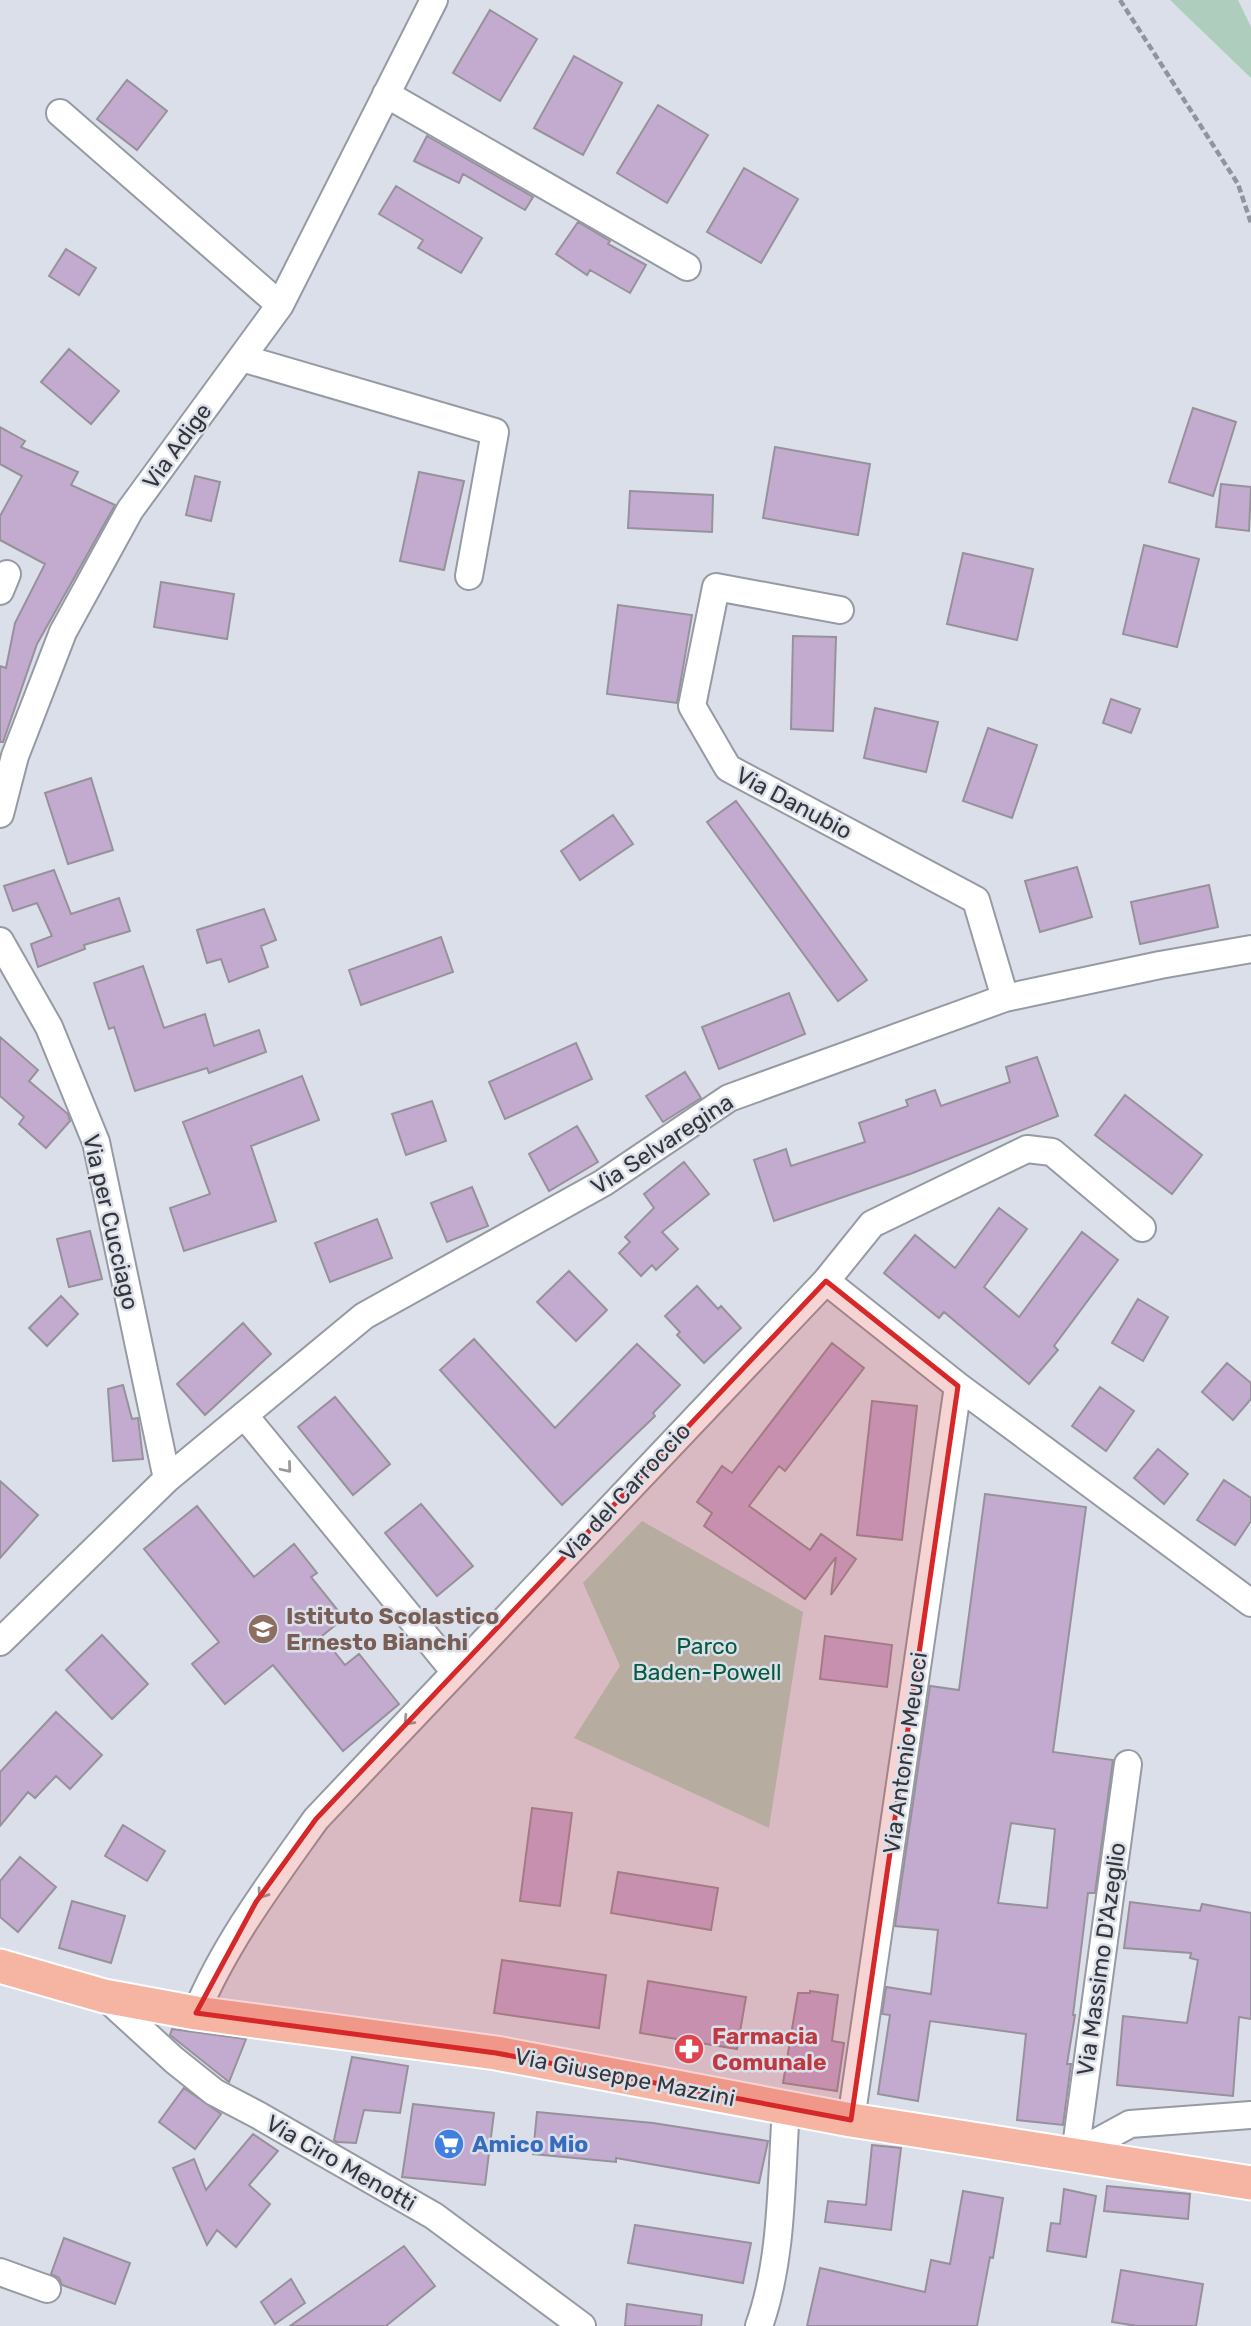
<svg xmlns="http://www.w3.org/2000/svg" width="1251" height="2326" font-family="Rubik,sans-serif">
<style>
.green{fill:#aecdbd}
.building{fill:#c3abd0;stroke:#97919a;stroke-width:2;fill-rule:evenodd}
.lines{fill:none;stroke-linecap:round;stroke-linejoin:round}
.minor-casing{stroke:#969aa3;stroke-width:30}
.major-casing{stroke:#fff;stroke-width:37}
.path{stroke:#91949c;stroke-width:4.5;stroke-dasharray:7 3.5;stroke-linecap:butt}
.minor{stroke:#fff;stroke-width:26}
.major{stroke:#f6b4a3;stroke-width:33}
.oneway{stroke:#9a9a9c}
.marked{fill:#d62828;fill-opacity:0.2;stroke:#d62828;stroke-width:5;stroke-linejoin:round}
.labels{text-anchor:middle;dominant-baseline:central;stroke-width:5;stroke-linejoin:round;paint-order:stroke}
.street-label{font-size:23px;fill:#34363a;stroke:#dbdfe9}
.education-label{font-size:23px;font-weight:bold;fill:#785e54;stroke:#dbdfe9;text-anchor:start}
.park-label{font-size:23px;fill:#065a3d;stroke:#dbdfe9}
.health-label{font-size:23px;font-weight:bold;fill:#be3a42;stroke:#dbdfe9;text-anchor:start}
.shop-label{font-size:23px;font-weight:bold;fill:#366cbe;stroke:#dbdfe9;text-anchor:start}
</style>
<rect width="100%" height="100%" fill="#dbdfe9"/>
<path class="green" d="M1170,0H1238L1251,27V78Z
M642,1521L803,1612L769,1828L574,1738L620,1666L583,1583Z"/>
<path class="building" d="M490,10L537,39L500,101L453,73Z
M574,56L622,83L583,155L534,128Z
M127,80L167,111L137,150L97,119Z
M658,105L708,135L667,203L617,173Z
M427,136L533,197L525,210L463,174L459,183L414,161Z
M744,168L798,199L761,263L707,232Z
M396,186L482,238L461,273L418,248L423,240L379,214Z
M578,222L610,241L608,244L646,265L630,293L590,270L587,275L556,254Z
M66,249L96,268L79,295L49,276Z
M69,349L119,391L91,424L41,382Z
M1193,408L1236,422L1213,496L1169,482Z
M0,427L25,441L21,447L78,472L71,485L115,505L37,644L3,742H0V666L6,668L15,623L45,564L0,540V516L22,476L0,464Z
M775,447L870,464L858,535L763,518Z
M419,472L464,481L444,570L400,561Z
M195,476L220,482L211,521L186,515Z
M1221,484L1251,487L1249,531L1216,527Z
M630,491L713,495L712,532L628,528Z
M1144,545L1199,559L1177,647L1123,634Z
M963,553L1033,569L1017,640L947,624Z
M161,582L234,594L227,639L154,627Z
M618,605L692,615L677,703L607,694Z
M793,636L836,637L833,731L791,729Z
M1111,699L1140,709L1131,733L1103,723Z
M875,708L938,722L926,772L864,758Z
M988,728L1037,745L1012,818L963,801Z
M91,778L113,850L68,864L45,793Z
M736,801L867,980L838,1001L707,822Z
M613,815L633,844L580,880L561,851Z
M1077,867L1092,917L1040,932L1025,881Z
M54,870L71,914L119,898L130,931L84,945L85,949L38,967L31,944L52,936L37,903L13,911L4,886Z
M1209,885L1218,927L1140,944L1131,902Z
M264,909L276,940L261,946L268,967L229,982L221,959L207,963L197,930Z
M441,937L453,972L361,1005L349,970Z
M143,966L164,1028L205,1014L214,1046L259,1030L266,1052L209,1073L207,1068L135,1091L114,1027L109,1029L94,983Z
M789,993L805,1034L719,1069L702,1027Z
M0,1037L38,1070L29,1081L68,1114L70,1121L46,1148L19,1124L24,1117L0,1096Z
M576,1043L592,1079L505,1119L489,1082Z
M1037,1057L1058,1116L910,1174L774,1221L754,1160L786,1149L791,1166L865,1142L859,1123L908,1106L906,1100L935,1090L941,1106L1010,1082L1006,1067Z
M685,1072L701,1098L663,1122L646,1096Z
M302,1076L319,1120L251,1146L276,1221L184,1251L170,1208L210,1194L183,1122Z
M1125,1095L1202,1155L1172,1194L1095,1135Z
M432,1101L446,1141L406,1155L392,1114Z
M577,1126L598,1162L549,1191L529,1154Z
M684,1162L709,1194L662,1232L678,1249L656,1270L652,1265L641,1276L619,1253L630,1242L625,1237L654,1208L644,1194Z
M472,1187L488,1226L447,1242L431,1203Z
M999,1208L1027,1229L984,1287L1019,1317L1082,1232L1118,1260L1054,1346L1058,1350L1029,1384L944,1312L939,1318L884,1273L915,1235L955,1268Z
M377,1219L392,1258L330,1282L315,1243Z
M90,1231L102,1279L69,1287L57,1239Z
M569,1271L607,1310L576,1341L537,1302Z
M697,1286L718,1309L721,1306L741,1328L704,1363L677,1335L680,1332L665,1316Z
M61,1296L78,1314L47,1346L29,1328Z
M1138,1299L1168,1317L1143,1361L1112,1343Z
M243,1323L271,1354L205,1415L177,1384Z
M474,1339L555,1428L637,1344L680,1385L653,1413L655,1416L562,1505L440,1370Z
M832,1343L864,1368L785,1471L779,1466L749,1506L810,1550L821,1534L856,1559L831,1595L836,1557L805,1599L704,1526L712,1513L697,1502L722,1466L732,1473Z
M1227,1363L1251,1383V1399L1233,1420L1202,1392Z
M123,1385L132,1419L138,1418L143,1459L113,1461L108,1389Z
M1100,1387L1134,1411L1106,1451L1072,1426Z
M335,1397L390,1464L353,1495L298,1427Z
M872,1401L917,1406L902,1540L857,1535Z
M1158,1449L1188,1474L1164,1504L1134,1478Z
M1224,1480L1251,1498V1521L1235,1545L1197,1520Z
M0,1481L38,1515L0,1558Z
M985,1494L1086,1507L1053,1752L1113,1760L1095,1893H1088L1073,2015H1075L1067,2064H1071L1063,2125L1017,2120L1026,2034L930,2021L918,2101L878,2094L890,2015L882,2014L886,1987L931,1994L938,1930L895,1926L930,1686L959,1690ZM1011,1823L1055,1829L1047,1908L998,1903Z
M421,1504L473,1566L437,1596L385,1533Z
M197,1506L254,1577L294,1544L317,1573L311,1577L344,1618L322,1636L345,1665L359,1654L399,1704L343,1751L273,1665L225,1704L192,1664L219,1642L144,1549Z
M102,1635L148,1684L112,1719L66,1670Z
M825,1636L892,1645L887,1687L820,1679Z
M56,1712L102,1755L70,1789L56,1776L35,1798L28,1792L0,1826V1772Z
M532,1808L572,1813L560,1906L520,1901Z
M123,1825L165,1851L147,1881L105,1856Z
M20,1857L56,1887L18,1932L0,1917V1881Z
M618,1872L718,1888L711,1930L611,1913Z
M72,1901L125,1916L111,1963L59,1948Z
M1130,1902L1200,1911L1202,1904L1251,1913V2019L1239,2017L1233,2096L1117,2085L1123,2016L1187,2023L1198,1960L1190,1958L1191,1953L1124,1948Z
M502,1960L606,1975L599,2028L494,2013Z
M648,1981L746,1997L737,2049L640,2033Z
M810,1991L838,1995L832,2041L844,2043L837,2091L783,2083L798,1993H810Z
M172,2029L246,2039L229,2082L170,2035Z
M352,2057L408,2066L400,2113L364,2110L356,2143L337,2142L334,2140Z
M184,2088L221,2114L195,2149L159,2122Z
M413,2104L494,2113L485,2185L402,2177Z
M537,2112L653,2123L768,2141L759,2183L616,2158V2162L533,2154Z
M253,2134L278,2151L249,2185L270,2204L236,2247L217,2230L207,2245L173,2168L194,2159L206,2190Z
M872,2145L901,2148L891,2230L825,2222L828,2201L866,2205Z
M1107,2186L1190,2194L1188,2219L1104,2211Z
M1064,2189L1096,2196L1086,2257L1047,2251L1051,2223L1060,2224Z
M963,2191L1003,2198L993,2258L990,2257L977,2326H807L820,2268L925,2292L931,2260L950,2264Z
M635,2225L751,2243L743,2283L628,2263Z
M64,2238L130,2263L115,2304L62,2285L59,2278L51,2274Z
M404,2246L435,2286L386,2326H290Z
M1121,2270L1203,2284L1196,2326H1137L1112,2322Z
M291,2279L305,2303L275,2324L261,2302Z
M627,2304L702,2315L701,2326H625Z"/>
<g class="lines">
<g class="minor-casing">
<path id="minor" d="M386,94L687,267
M60,113L280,305
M242,358L495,432L469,576
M0,591L7,574
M840,610L716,587L692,706L728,768L976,900L1005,998
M0,814L15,756L63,632L130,510L280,305L434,0
M0,941L49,1027L96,1142L167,1479
M826,1281L958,1386L1251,1603
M244,1415L455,1672
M0,1642L167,1479L364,1316L603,1183L729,1098L1005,998L1160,965L1251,949
M104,1996L174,2060L214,2092L258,2115L434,2216L582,2326
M196,2013C225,1943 272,1881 316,1819L826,1281L872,1224L1027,1149L1052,1152L1142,1228
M851,2120L958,1386
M1075,2154L1128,1764
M1075,2154L1130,2124L1251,2115
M0,2272L47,2289
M759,2326C783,2259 781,2179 786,2108"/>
</g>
<g class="major-casing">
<path id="major" d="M0,1966L104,1996L196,2013L496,2053L851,2120L1251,2183"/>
</g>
<path class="path" d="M1120,0L1238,184L1251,223"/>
<use href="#minor" class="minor"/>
<use href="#major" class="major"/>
</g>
<defs><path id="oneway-chevron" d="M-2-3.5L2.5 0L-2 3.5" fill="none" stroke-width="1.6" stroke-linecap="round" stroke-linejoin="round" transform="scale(1.75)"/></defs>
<g class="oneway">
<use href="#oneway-chevron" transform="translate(287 1468) rotate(50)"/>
<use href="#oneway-chevron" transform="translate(408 1721) rotate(133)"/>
<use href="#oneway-chevron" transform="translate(262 1894) rotate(125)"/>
</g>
<path class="marked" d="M826,1281L958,1386L851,2120L496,2053L196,2013L256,1902L316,1819Z"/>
<defs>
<g id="school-disc" transform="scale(1.575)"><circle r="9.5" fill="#8d6e63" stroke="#dbdfe9"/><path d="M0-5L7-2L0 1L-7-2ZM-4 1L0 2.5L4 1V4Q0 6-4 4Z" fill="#fff"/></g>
<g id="pharmacy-disc" transform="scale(1.575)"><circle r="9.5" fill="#e0444e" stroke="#dbdfe9"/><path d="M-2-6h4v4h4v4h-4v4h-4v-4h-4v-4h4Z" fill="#fff"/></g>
<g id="supermarket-disc" transform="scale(1.575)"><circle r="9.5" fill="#3f7fe0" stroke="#dbdfe9"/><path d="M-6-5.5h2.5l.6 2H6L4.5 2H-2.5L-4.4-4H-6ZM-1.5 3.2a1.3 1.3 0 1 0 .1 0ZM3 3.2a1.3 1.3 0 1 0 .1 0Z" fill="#fff"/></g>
</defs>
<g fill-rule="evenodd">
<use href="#school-disc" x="263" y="1629"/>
<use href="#pharmacy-disc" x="689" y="2049"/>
<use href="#supermarket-disc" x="449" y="2144"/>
</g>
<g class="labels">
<g class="street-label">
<text transform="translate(177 446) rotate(-54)">Via Adige</text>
<text transform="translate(794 803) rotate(28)">Via Danubio</text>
<text transform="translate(662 1144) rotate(-33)">Via Selvaregina</text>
<text transform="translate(111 1222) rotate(77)">Via per Cucciago</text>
<text transform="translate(625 1492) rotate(-47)">Via del Carroccio</text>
<text transform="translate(905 1753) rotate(-82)">Via Antonio Meucci</text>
<text transform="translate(1101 1959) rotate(-82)">Via Massimo D'Azeglio</text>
<text transform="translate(625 2077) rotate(11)">Via Giuseppe Mazzini</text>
<text transform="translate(341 2163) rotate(30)">Via Ciro Menotti</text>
</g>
<g class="education-label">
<text x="286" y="1616">Istituto Scolastico<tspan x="286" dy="26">Ernesto Bianchi</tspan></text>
</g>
<g class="park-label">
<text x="707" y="1646">Parco<tspan x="707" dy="26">Baden-Powell</tspan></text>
</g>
<g class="health-label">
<text x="712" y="2036">Farmacia<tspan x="712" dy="26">Comunale</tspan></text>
</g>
<g class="shop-label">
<text x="472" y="2144">Amico Mio</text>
</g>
</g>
</svg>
